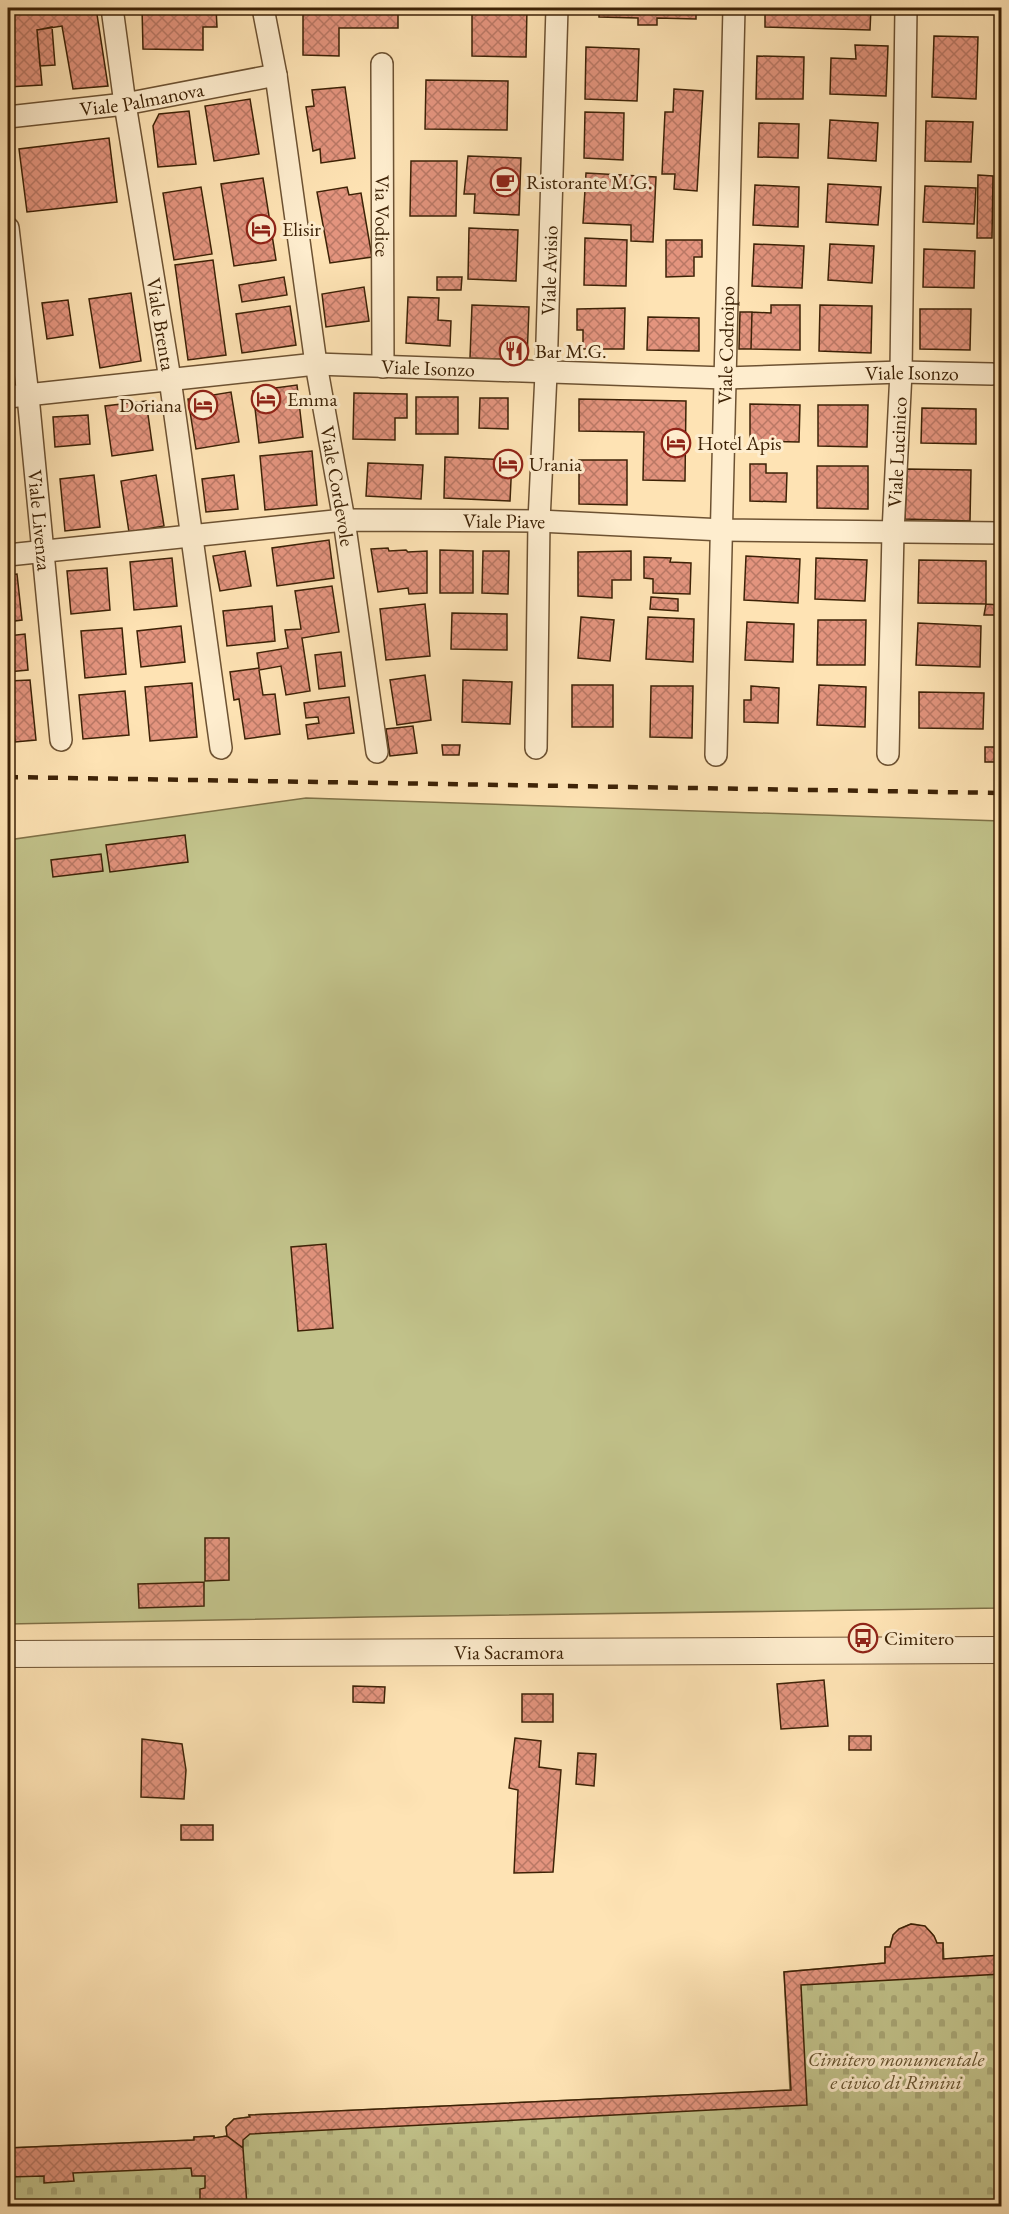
<svg xmlns="http://www.w3.org/2000/svg" width="1009" height="2214" font-family="'EB Garamond',serif">
<style>
.grass{fill:#c2c38b;stroke:#807248;stroke-width:1.5}
.cemetery{fill:url(#cemetery-stones);stroke:#807248;stroke-width:1.5}
.building{fill:url(#building-cross-hatch);stroke:#3d2206;stroke-width:1.5}
.lines{fill:none;stroke-linecap:round;stroke-linejoin:round}
.minor-casing{stroke:#6d5232;stroke-width:24}
.tertiary-casing{stroke:#6d5232;stroke-width:28}
.minor{stroke:#feedce;stroke-width:21}
.tertiary{stroke:#feedce;stroke-width:26}
.rail{stroke:#3d2206;stroke-width:4.5;stroke-dasharray:10 10;stroke-linecap:butt}
.labels{text-anchor:middle;dominant-baseline:central;stroke-width:6;stroke-linejoin:round;paint-order:stroke}
.street-label{font-size:20px;fill:#3d2206;stroke:#feedce}
.poi-label{font-size:20px;fill:#3d2206;stroke:#feedce;text-anchor:start}
.park-label{font-size:20px;font-style:italic;fill:#65522e;stroke:#feedce}
</style>
<defs>
<pattern id="cemetery-stones" width="16" height="16" patternUnits="userSpaceOnUse" patternTransform="scale(1.5)"><rect width="16" height="16" fill="#c2c38b"/><path d="M2 7V4a2 2 0 0 1 4 0v3zM10 15v-3a2 2 0 0 1 4 0v3z" fill="#a8a776"/></pattern>
<pattern id="building-cross-hatch" width="8" height="8" patternUnits="userSpaceOnUse" patternTransform="scale(1.5)"><rect width="8" height="8" fill="#e3947e"/><path d="M0 0l8 8M0 8l8-8" fill="none" stroke="#b97865"/></pattern>
</defs>
<rect width="100%" height="100%" fill="#fee3b4"/>
<filter id="stains"><feTurbulence type="fractalNoise" baseFrequency=".00333" numOctaves="4"/><feColorMatrix values="0 0 0 0 .2 0 0 0 0 .09 0 0 0 0 .02 0 0 0 .5 -.17"/></filter>
<radialGradient id="worn" r=".72"><stop offset=".6" stop-color="#630" stop-opacity="0"/><stop offset="1" stop-color="#630" stop-opacity=".3"/></radialGradient>
<path class="grass" d="M306,798L1001,821V1608L369,1617L8,1624V840Z"/>
<path class="cemetery" d="M911,1924C925,1925 932,1930 937,1943H943L944,1959L1001,1955V2206H8V2148L193,2140L194,2137L214,2136L215,2138L227,2136L226,2127L234,2119L249,2117V2115L790,2090L784,1972L885,1963V1947H890C892,1934 899,1928 911,1924Z"/>
<path class="building" d="M8,8H96L108,86L73,89L62,26L37,30L42,85L8,87Z
M142,8H216L217,27H203V50L143,49Z
M299,8H398V28H339V56L303,55V13L299,14Z
M472,8H527L526,57L472,56Z
M599,8H696V19L657,18V25H638V18L599,17Z
M765,8H871L870,30L765,27Z
M52,27L55,65L40,66L37,30Z
M934,36L978,37L976,99L932,97Z
M855,45L888,46L886,96L830,94L831,58L856,59Z
M586,47L639,49L637,101L585,99Z
M757,56L804,57L803,99H756Z
M426,80L508,81L507,130L425,129Z
M345,87L355,158L321,163L320,149L313,151L306,107L314,106L312,90Z
M674,89L703,91L697,191L674,189L675,174H662L665,112H673Z
M250,99L259,154L214,161L205,106Z
M189,111L196,164L158,167L153,126L159,114Z
M585,112L624,113L623,160L584,158Z
M830,120L878,123L876,161L828,158Z
M926,121L973,122L971,162L925,161Z
M759,123L799,124L798,158L758,157Z
M109,138L117,202L27,212L19,149Z
M468,156L521,158L519,215L474,213L475,194H464Z
M411,161H457L456,216H410Z
M586,173L656,177L653,242L631,241V225L583,223Z
M978,175L993,176L992,238H977Z
M263,178L276,260L234,266L221,184Z
M828,184L881,187L878,225L826,222Z
M755,185L799,187L798,227L753,225Z
M925,186L976,188L974,224L923,222Z
M201,187L212,254L174,260L163,193Z
M347,187L349,195L361,193L372,257L330,263L317,192Z
M469,228L518,230L516,281L468,279Z
M585,238L627,240L626,286L584,285Z
M666,240H702V257H694V276L666,277Z
M754,244L804,246L802,288L752,286Z
M830,244L874,246L872,283L828,280Z
M924,249L975,251L974,288L923,287Z
M213,260L226,355L188,360L175,265Z
M284,277L287,295L242,302L239,285Z
M437,277H462L461,290H437Z
M364,287L369,321L326,327L322,294Z
M131,293L141,361L100,368L89,299Z
M408,297L439,298L438,320L451,321L450,346L406,343Z
M68,300L73,335L47,339L42,303Z
M472,305L529,307L527,360L470,358Z
M771,305H800V350L751,349L752,312L771,313Z
M820,305L872,306L871,353L819,351Z
M290,306L296,345L242,353L236,314Z
M625,308L624,349H583V330H577V309Z
M920,309H971L970,350L920,349Z
M740,312H752L751,349H739Z
M648,317L699,318V351L647,350Z
M297,385L303,437L259,443L253,391Z
M231,392L239,442L196,449L188,399Z
M354,393L407,394V418H395V440L353,439Z
M416,397H458V434H416Z
M480,398H508V429L479,428Z
M579,399L686,401L685,481L643,480L644,432L579,431Z
M146,401L153,450L112,456L105,406Z
M750,404L800,405L799,442L750,441Z
M818,405H868L867,447L818,446Z
M922,408L976,409V444L921,443Z
M88,415L90,444L55,447L53,417Z
M312,451L317,505L265,510L260,456Z
M445,457L512,460L510,501L444,498Z
M579,460H627V505L579,504Z
M368,463L423,465L421,499L366,496Z
M750,464H766V473H787L786,502L750,501Z
M817,466H868V509L817,508Z
M907,469L971,470L970,521L905,519Z
M94,475L100,527L65,531L60,479Z
M156,475L164,526L129,532L121,481Z
M234,475L238,509L206,512L202,479Z
M329,540L334,578L277,586L272,548Z
M388,548L389,551L406,550L408,552L427,551V593L409,594L408,588L378,592L371,549Z
M440,550L473,551V593H440Z
M245,551L251,586L220,591L213,556Z
M483,551H509L508,594L482,593Z
M631,551V580H612V598L578,596V552Z
M746,556L800,559L798,603L744,600Z
M644,557L671,558L670,562L691,563L690,594L653,593V579L644,578Z
M172,558L177,606L134,610L130,562Z
M816,558L867,560L865,601L815,599Z
M919,560L986,561V604L918,603Z
M107,568L110,610L71,614L67,571Z
M17,574L22,620L8,622V575Z
M332,586L339,632L302,638L310,691L286,695L281,666L259,670L263,695L275,694L280,734L245,739L239,699L234,700L230,672L259,668L257,653L288,648L285,630L301,629L295,591Z
M651,597L678,599V611L650,609Z
M425,604L430,656L386,660L380,609Z
M986,604L1000,605V615H984Z
M272,606L275,641L227,646L223,611Z
M452,613L507,614V650L451,649Z
M581,617L614,620L610,661L578,658Z
M648,617L694,619L693,662L646,659Z
M818,620H866L865,665H817Z
M747,622L794,624L793,662L745,660Z
M918,623L981,626L980,667L916,665Z
M181,626L185,662L141,667L137,631Z
M122,628L126,674L85,678L81,631Z
M25,634L28,670L8,672V636Z
M341,652L345,686L319,689L315,655Z
M425,675L431,720L397,725L390,680Z
M30,680L36,740L15,742L14,733L8,734L9,681Z
M463,680L512,682L510,724L462,722Z
M192,683L197,737L150,741L145,687Z
M572,685H613V727H572Z
M819,685L866,687L865,727L817,725Z
M651,686H693L692,738L650,737Z
M751,686L779,688L778,723L744,722V700H751Z
M125,691L129,735L83,739L79,695Z
M919,692L984,693L983,729L919,728Z
M349,697L354,733L308,739L306,725L319,723L318,717L306,718L304,703Z
M413,726L417,753L390,756L386,729Z
M442,745H460L459,755H443Z
M985,747H1002V762H985Z
M185,835L188,862L110,872L106,845Z
M101,854L103,871L53,877L51,860Z
M326,1244L333,1328L298,1331L291,1247Z
M205,1538H229V1580L205,1581Z
M204,1582V1606L139,1608L138,1584Z
M824,1680L828,1726L781,1729L777,1684Z
M353,1686L385,1687L384,1703L353,1702Z
M522,1694H553V1722H522Z
M849,1736H871V1750H849Z
M515,1738L541,1741L539,1767L561,1770L553,1872L514,1873L518,1790L509,1788Z
M142,1739L182,1744L186,1770L184,1799L141,1797Z
M578,1753L596,1754L594,1786L576,1784Z
M181,1825H213V1840H181Z
M911,1924L925,1926L934,1936L937,1943H943V1959L1002,1955V1974L801,1985L807,2105L250,2134L243,2140V2148L227,2136L226,2127L234,2119L250,2117L249,2115L791,2090L784,1972L885,1963V1947H890L893,1935L899,1929Z
M214,2136V2138L227,2136L243,2148L247,2206H200V2189L205,2188V2176H192L191,2168L73,2173L74,2181L44,2183V2176L8,2177V2148L194,2140V2137Z"/>
<g class="lines">
<g class="minor-casing">
<g id="minor">
<path id="s1" d="M112,8L125,104L170,379L221,748"/>
<path id="s2" d="M263,8L276,75L316,364L344,520L377,752"/>
<path id="s3" d="M382,64L383,367"/>
<path id="s4" d="M8,117L125,104L276,75"/>
<path id="s5" d="M8,228L28,396L61,740"/>
<path id="s6" d="M8,397L316,364L725,378L901,372L992,374"/>
<path id="s7" d="M8,555L344,520L539,521L723,530L1002,533"/>
<path id="s8" d="M536,748L539,521L546,374L557,8"/>
<path id="s9" d="M888,754L893,532L901,372L906,8"/>
<path id="s10" d="M716,755L734,8"/>
</g>
</g>
<g class="tertiary-casing">
<g id="tertiary">
<path id="s11" d="M8,1654L1002,1650"/>
</g>
</g>
<use href="#minor" class="minor"/>
<use href="#tertiary" class="tertiary"/>
<path class="rail" d="M8,777L1002,793"/>
</g>
<defs>
<g id="cafe-ring" transform="scale(1.5)"><circle r="9.5" fill="#feedce" stroke="#8f2418" stroke-width="1.5"/><path d="M-5.5-4.5H6V0H3Q3 3.5 0 3.5H-2.5Q-5.5 3.5-5.5 0ZM3-3.2v2h1.7v-2ZM-6 4.5H4V6H-6Z" fill="#8f2418"/></g>
<g id="hotel-ring" transform="scale(1.5)"><circle r="9.5" fill="#feedce" stroke="#8f2418" stroke-width="1.5"/><path d="M-6-4.5h1.5V1H6V5H4.5V3h-9V5H-6ZM-4 0a1.8 1.8 0 1 1 3.6 0ZM.5 0V-2.5h3Q6-2.5 6 0Z" fill="#8f2418"/></g>
<g id="restaurant-ring" transform="scale(1.5)"><circle r="9.5" fill="#feedce" stroke="#8f2418" stroke-width="1.5"/><path d="M-5-6h1v4h1v-4h1v4h1v-4h1v5L-1.5 .5V6h-2V.5L-5-1ZM5-6V6H3V1.5H1.5Q1.5-4 5-6Z" fill="#8f2418"/></g>
<g id="bus-ring" transform="scale(1.5)"><circle r="9.5" fill="#feedce" stroke="#8f2418" stroke-width="1.5"/><path d="M-5-6H5V4H4V6H2V4H-2V6H-4V4H-5ZM-3.5-4V0h7V-4ZM-3.5 1.2v1.5H-2V1.2ZM2 1.2v1.5H3.5V1.2Z" fill="#8f2418"/></g>
</defs>
<g fill-rule="evenodd">
<use href="#cafe-ring" x="505" y="182"/>
<use href="#hotel-ring" x="261" y="229"/>
<use href="#restaurant-ring" x="514" y="351"/>
<use href="#hotel-ring" x="266" y="399"/>
<use href="#hotel-ring" x="203" y="405"/>
<use href="#hotel-ring" x="676" y="443"/>
<use href="#hotel-ring" x="508" y="464"/>
<use href="#bus-ring" x="863" y="1638"/>
</g>
<g class="labels">
<g class="street-label">
<text stroke="none"><textPath href="#s4" startOffset="135">Viale Palmanova</textPath></text>
<text stroke="none"><textPath href="#s3" startOffset="152">Via Vodice</textPath></text>
<text stroke="none"><textPath href="#s8" startOffset="478">Viale Avisio</textPath></text>
<text stroke="none"><textPath href="#s1" startOffset="320">Viale Brenta</textPath></text>
<text stroke="none"><textPath href="#s10" startOffset="410">Viale Codroipo</textPath></text>
<text stroke="none"><textPath href="#s6" startOffset="422">Viale Isonzo</textPath></text>
<text stroke="none"><textPath href="#s6" startOffset="906">Viale Isonzo</textPath></text>
<text stroke="none"><textPath href="#s9" startOffset="302">Viale Lucinico</textPath></text>
<text stroke="none"><textPath href="#s2" startOffset="484">Viale Cordevole</textPath></text>
<text stroke="none"><textPath href="#s5" startOffset="294">Viale Livenza</textPath></text>
<text stroke="none"><textPath href="#s7" startOffset="498">Viale Piave</textPath></text>
<text stroke="none"><textPath href="#s11" startOffset="501">Via Sacramora</textPath></text>
</g>
<g class="poi-label">
<text x="526" y="182">Ristorante M.G.</text>
<text x="282" y="229">Elisir</text>
<text x="535" y="351">Bar M.G.</text>
<text x="287" y="399">Emma</text>
<text x="182" y="405" text-anchor="end">Doriana</text>
<text x="697" y="443">Hotel Apis</text>
<text x="529" y="464">Urania</text>
<text x="884" y="1638">Cimitero</text>
</g>
<g class="park-label">
<text x="896" y="2059">Cimitero monumentale<tspan x="896" dy="23">e civico di Rimini</tspan></text>
</g>
</g>
<rect width="1009" height="2214" fill="none" stroke="#fee3b4" stroke-width="30"/>
<rect x="9" y="9" width="991" height="2196" fill="none" stroke="#3d2206" stroke-width="3"/>
<rect x="15" y="15" width="979" height="2184" fill="none" stroke="#3d2206" stroke-width="1.5"/>
<rect width="100%" height="100%" filter="url(#stains)"/>
<rect width="100%" height="100%" fill="url(#worn)"/>
</svg>
